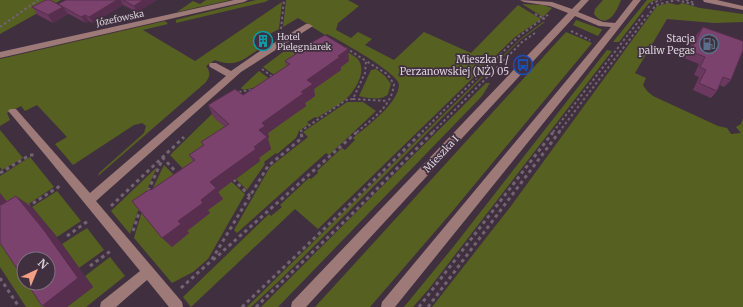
<svg xmlns="http://www.w3.org/2000/svg" width="743" height="307" font-family="Merriweather,serif">
<style>
.green{fill:#566020}
.lines{fill:none;stroke-linecap:round;stroke-linejoin:round}
.path-far1{stroke:#726471;stroke-width:2;stroke-dasharray:2.5 2.5;stroke-linecap:butt}
.path{stroke:#726471;stroke-width:3;stroke-dasharray:3.5 3.5;stroke-linecap:butt}
.minor{fill:#9d7977;fill-rule:evenodd}
.wall{fill:#6b395f}
.shaded-wall{fill:#572e4d}
.building{fill:#7c426e;stroke:#572e4d}
.labels{text-anchor:middle;dominant-baseline:central;stroke-width:3.5;stroke-linejoin:round;paint-order:stroke}
.far-street-label{font-size:9px;fill:#dad0d9;stroke:#40303f}
.far-poi-label{font-size:9px;fill:#dad0d9;stroke:#40303f;text-anchor:start}
.poi-label{font-size:10px;fill:#dad0d9;stroke:#40303f;text-anchor:end}
.street-label{font-size:10px;fill:#dad0d9;stroke:#40303f}
</style>
<rect width="100%" height="100%" fill="#40303f"/>
<path class="green" d="M0,0H61L0,34Z
M206,0H230L177,12L193,1L200,4Z
M256,0H269L265,2L176,23V20L179,19Z
M286,0H348L359,6L338,23L336,30L351,38L358,32L372,39L365,45L394,60L424,32L471,53L518,5L541,19L515,37L318,229L295,209L191,307L183,297L269,214L271,216L282,207L280,205L309,178L311,179L318,173L317,171L342,148L345,150L355,140L353,138C366,127 398,104 399,85C400,74 339,40 327,34L325,35L298,18L283,27Z
M603,0H621C617,11 607,31 594,14L595,9Z
M647,0H656L649,3L619,42H613Z
M282,2L279,29L266,36H263L255,42L262,46L259,49C243,60 235,68 215,60L206,66C211,72 210,77 205,83L98,176L99,173L144,133L146,126L142,123L134,125L73,165L55,144L67,137L37,105L25,111L21,106L7,113L10,120L0,126V59L165,21L168,24L143,30L195,61Z
M669,3L678,5L682,3L700,8L743,14V22L714,23L667,19L635,73L646,78L643,85L647,91L653,96L718,126L727,128L731,134L741,133L736,127L741,124L743,118V307H432L511,206L657,6Z
M522,4L543,5L552,8L543,17Z
M576,20L601,29L602,30L598,36L573,25Z
M543,22H545L519,41L280,280L251,307H247L519,40Z
M566,32L592,43L451,213L370,307H315Z
M327,39L357,58C367,69 358,85 350,95C343,103 326,112 317,118L315,117L307,122L309,124L299,131L296,138L277,154L276,153L264,162L265,164L247,190L236,179L260,161L258,158L271,149L258,128L283,118L286,120L306,106L280,79L263,67L283,52L289,51L298,53Z
M607,50L612,51L428,290L413,307H404L454,246Z
M376,69L385,76L391,84C390,87 389,91 388,94C383,101 366,98 359,96L371,70Z
M259,71L275,83L243,90L241,88Z
M486,83H490L482,96L278,307H261Z
M347,102H363L376,111L329,155L326,153L237,233L234,230L270,167L308,137L303,132Z
M214,112L230,132L187,173L170,155Z
M0,130L23,158L2,170L0,167Z
M30,157L54,187L15,213L0,193V176Z
M164,165L183,184L185,228L208,210L209,185L224,175L245,194L208,259L193,272L172,283L134,238L142,211Z
M157,167L139,208L130,234L111,211Z
M57,191L81,221L57,237L32,207Z
M87,228L104,250L79,268L62,244Z
M8,239L24,259V283H38L56,307H26L0,267V244Z
M110,257L125,276L86,307H67L93,287L85,276Z"/>
<g class="lines">
<path class="path-far1" d="M677,0L695,5
M686,0L695,3
M648,8L652,3L661,0
M535,14L545,19
M0,27L38,0
M281,29L284,0
M571,31L590,40
M262,69L274,78
M239,92L255,89
M353,99L388,101
M301,132V131L346,100L353,99L365,73L366,61L346,48
M357,132C372,119 392,106 394,84L387,74L366,61
M422,132L518,37L549,14
M433,132L522,42L535,33
M553,132L644,14
M559,132L656,5L676,0"/>
<path class="path" d="M0,173L30,155H34
M233,179L250,196
M148,191L163,158L178,174
M111,206L184,137
M27,207L60,186
M133,231L141,207
M67,236L88,221
M213,260L358,131
M90,266L112,250
M0,278L19,307
M181,288L211,261L268,166L302,138L301,131
M242,307L347,207L423,131
M256,307L357,209L434,131
M419,307L554,131
M428,307L560,131"/>
<path class="minor" d="M234,0H248L244,2L0,58V52Z
M520,0L552,2L572,9L581,0H589L578,12L603,22L615,23L633,0H641L583,74L395,307H381L382,302L611,27L599,26L575,16L306,307H291L292,302L568,13L550,6L524,2Z
M703,0H717L743,6V10L704,2Z
M306,24H309L313,26L241,72L96,201L182,302L183,307H169L147,280L116,307H100L101,302L140,271L46,156L10,113L8,111L10,109H16L90,193L226,76L210,67L209,65L210,63H216L231,71L257,53Z"/>
</g>
<path class="wall" d="M66,0H157L137,12L123,5L93,23L89,21L86,23L67,13L68,14L53,23L38,15L32,7L59,5Z
M703,27L731,80L724,87L720,85L717,91L711,98L693,90L699,77L694,75L699,64L684,58L697,34Z
M294,52L349,61L341,67V70L314,89L315,96L305,103L306,106L268,133L269,137L268,139L271,149L259,158L260,160L218,192L223,199L208,210L210,213L187,231L189,233L172,247L151,190L193,161L189,155L203,145L201,142L225,127L214,118L208,105L243,95L287,67L285,61L294,55Z"/>
<path class="shaded-wall" d="M117,0H121L123,5L93,23L89,17Z
M143,0H157L137,12L134,6Z
M63,7L68,14L53,23L48,15Z
M85,15L89,21L86,23L81,17Z
M348,49L349,61L341,67V70L314,89L315,96L305,103L306,106L268,133L269,137L268,139L271,149L259,158L260,160L218,192L223,199L208,210L210,213L187,231L178,221L201,200L210,182L254,147L259,130L262,123L301,92L307,80L338,56Z
M0,193L18,216L1,205L0,204Z
M16,196L32,207L59,240L93,287L67,307H46L42,306Z
M181,224L189,233L172,247L162,238Z"/>
<path class="building" d="M46,0H50L63,7L48,15L32,7Z
M66,0H117L89,17L85,15L81,17L58,4Z
M123,0H143L134,6Z
M703,27L743,41V50L731,80L723,77L717,91L699,83L706,70L700,67L705,57L690,51Z
M325,35L348,49L338,56L340,57L307,80L313,84L301,92L304,93L262,123L265,126L259,130L267,137L254,147L256,149L210,182L216,188L201,200L203,203L178,221L181,224L162,238L132,201L150,189L151,190L195,160L189,155L204,145L201,142L229,124L208,105L235,89L243,95L290,64L285,61L296,54L294,52Z
M16,196L43,229L78,278L42,306L27,283H48V259H24V279L0,243V204L1,205Z"/>
<defs>
<g id="building-ring" transform="scale(1)"><circle r="9.5" fill="#40303f" stroke="#0f9aa8" stroke-width="1.5"/><path d="M-4-6H4V6H1V3H-1V6H-4ZM-2.5-4.3h1.7v1.8h-1.7ZM.8-4.3h1.7v1.8H.8ZM-2.5-1h1.7V.8h-1.7ZM.8-1h1.7V.8H.8Z" fill="#0f9aa8"/></g>
<g id="fuel-ring" transform="scale(1)"><circle r="9.5" fill="#40303f" stroke="#5c6f8a" stroke-width="1.5"/><path d="M-5.5-6h7V0h2V4h1.3V-2.5L3-4.5l.8-.8L6-3V5H2.5V1h-1V6h-7ZM-4.2-4.7v3.2H.2V-4.7Z" fill="#5c6f8a"/></g>
<g id="bus-ring" transform="scale(1)"><circle r="9.5" fill="#40303f" stroke="#1a4fb4" stroke-width="1.5"/><path d="M-5-6H5V4H4V6H2V4H-2V6H-4V4H-5ZM-3.5-4V0h7V-4ZM-3.5 1.2v1.5H-2V1.2ZM2 1.2v1.5H3.5V1.2Z" fill="#1a4fb4"/></g>
</defs>
<g fill-rule="evenodd">
<use href="#building-ring" x="263" y="41"/>
<use href="#fuel-ring" x="709" y="44"/>
<use href="#bus-ring" x="523" y="65"/>
</g>
<g class="labels">
<g class="far-street-label">
<text transform="translate(120 18) rotate(-12)">Józefowska</text>
</g>
<g class="far-poi-label">
<text x="277" y="36">Hotel<tspan x="277" dy="10">Pielęgniarek</tspan></text>
</g>
<g class="poi-label">
<text x="695" y="38">Stacja<tspan x="695" dy="12">paliw Pegas</tspan></text>
<text x="509" y="59">Mieszka I /<tspan x="509" dy="12">Perzanowskiej (NŻ) 05</tspan></text>
</g>
<g class="street-label">
<text transform="translate(441 154) rotate(-47)">Mieszka I</text>
</g>
</g>
<g transform="translate(36 271) rotate(44)"><circle r="19" fill="#40303f" stroke="#7e707d"/>
<path d="M0-3L7 15L0 10L-7 15Z" fill="#f39f84"/>
<text y="-6" font-size="11" font-weight="bold" text-anchor="middle" fill="#dad0d9">N</text>
</g>
</svg>
